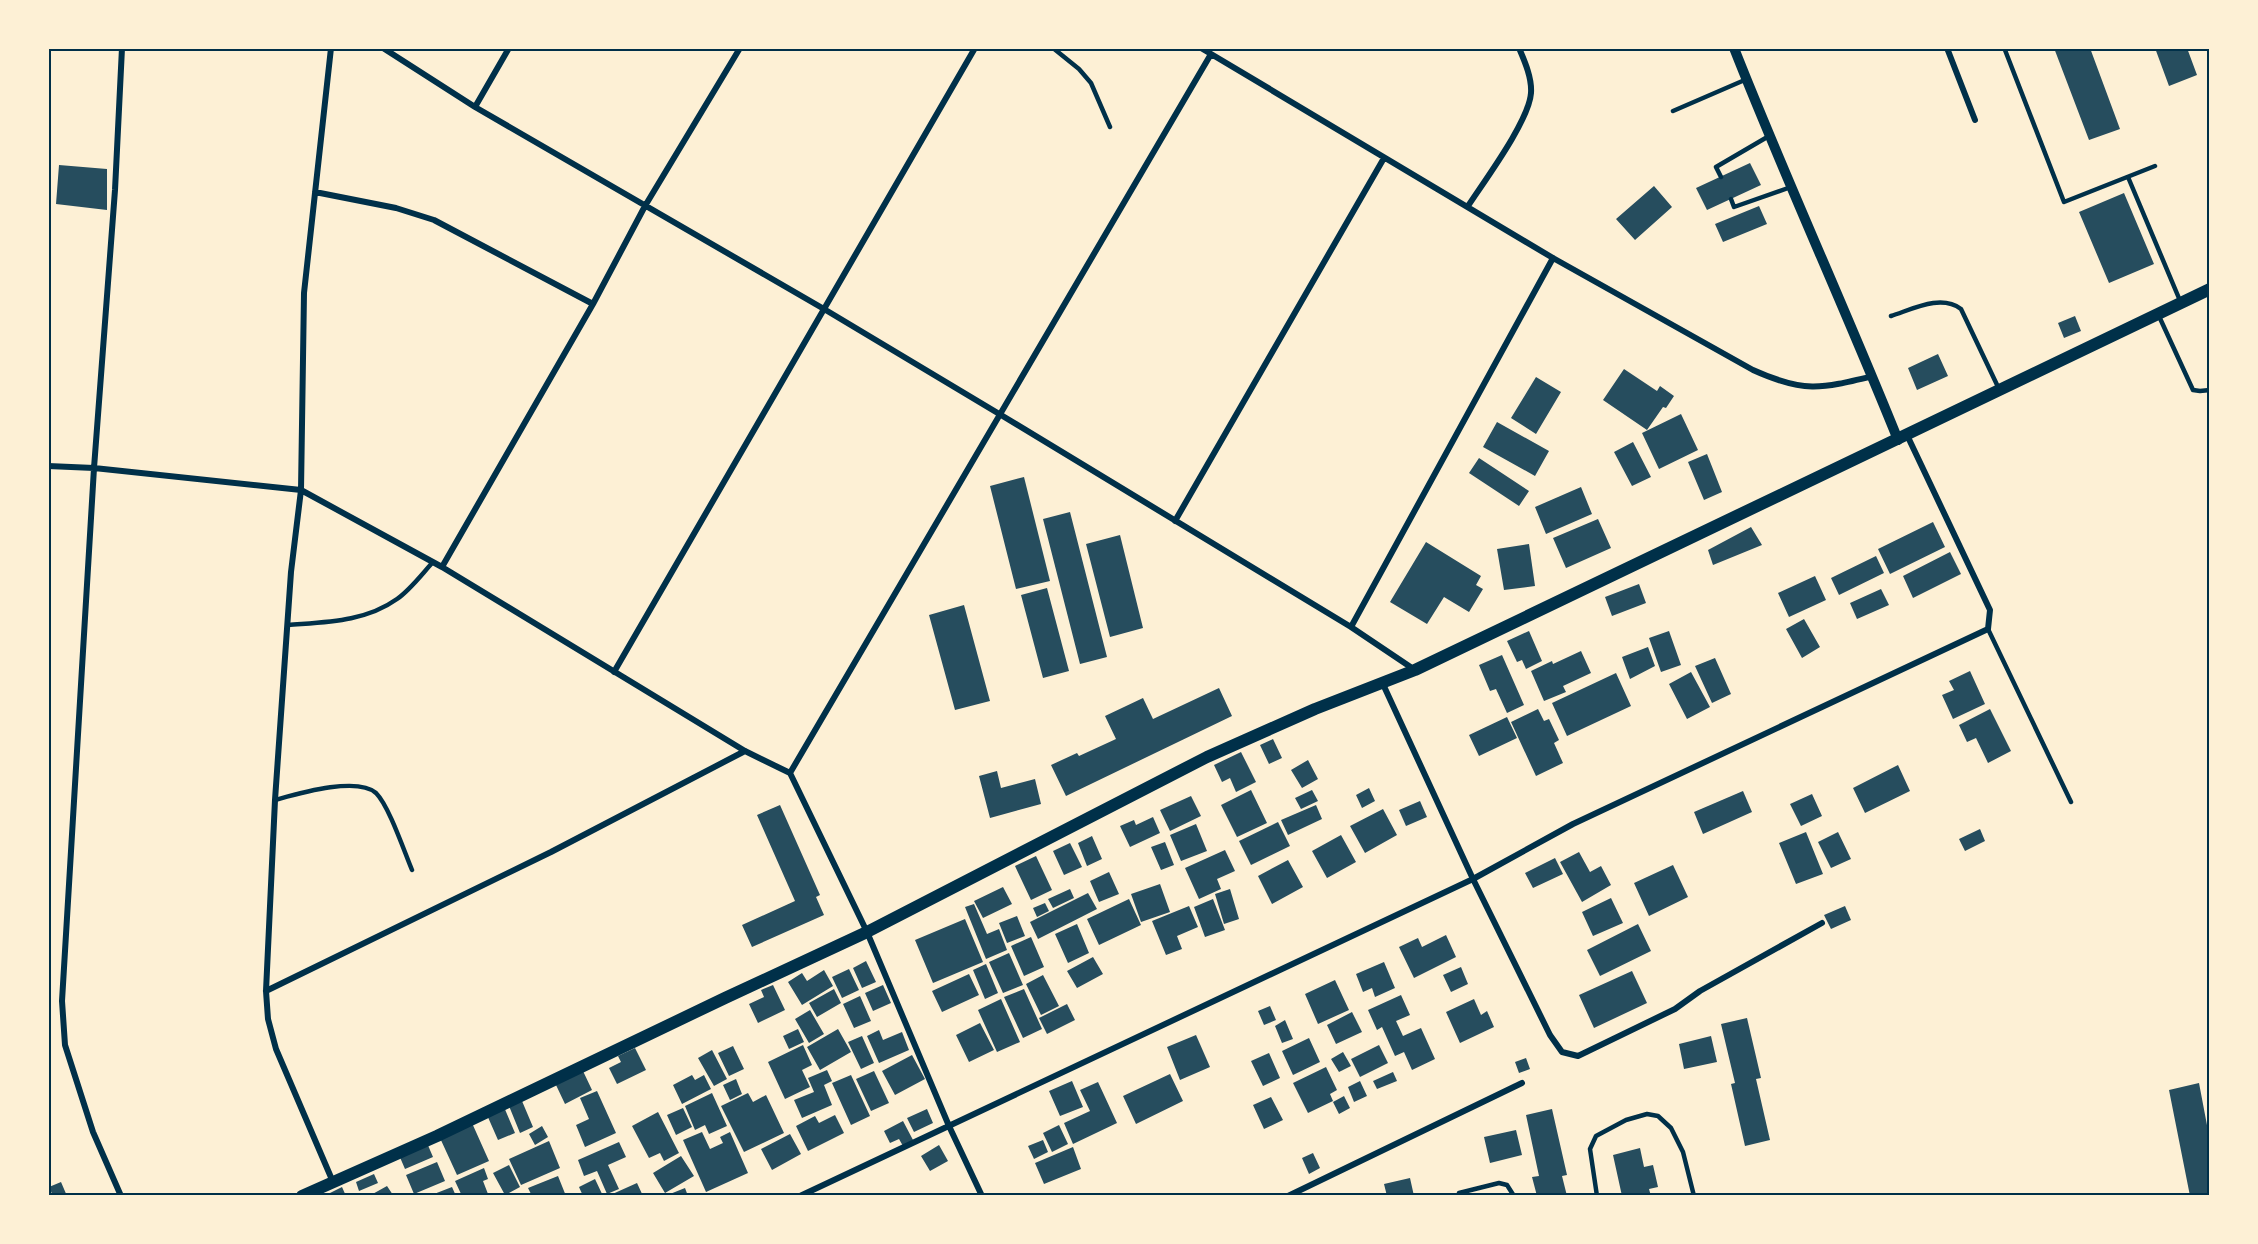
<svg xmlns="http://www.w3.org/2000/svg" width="2258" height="1244" font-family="Commissioner,sans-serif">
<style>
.building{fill:#264d5e}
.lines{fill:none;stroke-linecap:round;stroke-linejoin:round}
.service{stroke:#003049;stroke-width:4.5}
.minor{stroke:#003049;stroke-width:6}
.tertiary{stroke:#003049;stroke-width:10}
.secondary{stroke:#003049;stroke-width:12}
.neatline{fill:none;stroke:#003049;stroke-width:2}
</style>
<rect width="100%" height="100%" fill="#fdf0d5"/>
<path class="building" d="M2054,48H2090L2120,129L2089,140Z
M2155,48H2187L2197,75L2169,86Z
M1750,163L1761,185L1707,210L1696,188Z
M59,165L107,169V210L56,204Z
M1654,186L1672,207L1635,240L1616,219Z
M2124,193L2154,264L2109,283L2079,212Z
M1759,206L1767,224L1723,242L1715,224Z
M2075,316L2081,331L2064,338L2058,323Z
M1938,354L1948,376L1917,390L1908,368Z
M1624,369L1657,391L1660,386L1674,396L1666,408L1663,407L1647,430L1603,400Z
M1536,377L1561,392L1536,434L1511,418Z
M1681,414L1698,450L1659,469L1642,433Z
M1497,422L1549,451L1535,476L1483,447Z
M1633,442L1651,477L1632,486L1614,452Z
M1707,454L1722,492L1704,500L1688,462Z
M1479,458L1529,491L1519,506L1469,473Z
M1024,477L1050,581L1016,589L990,486Z
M1581,487L1592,514L1546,534L1535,507Z
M1070,512L1107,657L1080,664L1043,519Z
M1598,519L1611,548L1566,568L1553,538Z
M1933,522L1945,547L1890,574L1878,549Z
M1751,527L1762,545L1713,565L1708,550Z
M1120,535L1143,628L1110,637L1086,544Z
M1426,542L1481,576L1476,585L1483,589L1469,612L1444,597L1427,624L1390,602Z
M1529,544L1535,586L1504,590L1497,549Z
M1950,552L1961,574L1913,598L1903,576Z
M1876,556L1884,573L1839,595L1831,578Z
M1815,576L1826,600L1789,617L1778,593Z
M1639,584L1646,603L1612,616L1605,597Z
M1047,588L1069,671L1043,678L1021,595Z
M1881,589L1889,605L1857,619L1850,603Z
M964,605L990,701L955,710L929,615Z
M1804,619L1820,647L1802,658L1786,629Z
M1529,631L1542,661L1526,669L1522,660L1517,662L1507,641Z
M1669,631L1681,665L1661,672L1649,638Z
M1648,647L1655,666L1630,679L1622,657Z
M1581,651L1591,673L1563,686L1566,692L1544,701L1531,671L1552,661L1553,664Z
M1502,655L1524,705L1507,713L1496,689L1490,691L1479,665Z
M1715,658L1731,694L1712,703L1695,666Z
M1970,671L1985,704L1953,719L1942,695L1954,690L1949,681Z
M1691,672L1710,707L1687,719L1669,684Z
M1616,673L1631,706L1567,736L1552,703Z
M1219,688L1232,716L1066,796L1051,765L1077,753L1079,756L1116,739L1105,716L1143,698L1153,719Z
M1538,709L1544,721L1549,719L1559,740L1554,743L1563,763L1536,776L1511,722Z
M1990,709L2011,751L1988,763L1976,738L1967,742L1959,725Z
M1507,717L1517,738L1479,756L1469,735Z
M1273,739L1282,758L1269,764L1260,745Z
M1241,752L1256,782L1236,792L1230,778L1222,782L1214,765Z
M1308,760L1318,779L1302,788L1291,770Z
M1898,765L1910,791L1865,813L1853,788Z
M997,771L1001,788L1035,779L1041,804L990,818L979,776Z
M1369,788L1375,801L1362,808L1356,795Z
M1251,790L1267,823L1237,837L1221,805Z
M1312,790L1318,801L1301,809L1295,798Z
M1743,791L1752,812L1703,834L1694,812Z
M1812,794L1822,816L1801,826L1790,804Z
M1191,796L1201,816L1170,831L1160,810Z
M1420,801L1427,817L1406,826L1399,810Z
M780,805L820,895L816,897L824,915L752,947L742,925L795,901L757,815Z
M1316,805L1322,819L1288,835L1281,820Z
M1383,809L1397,835L1365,853L1350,826Z
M1153,817L1160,833L1130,847L1120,826L1134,820L1136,825Z
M1278,822L1290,846L1251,865L1239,841Z
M1196,824L1207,851L1181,861L1170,835Z
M1980,829L1985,841L1965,851L1959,839Z
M1806,832L1823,874L1796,884L1779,843Z
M1838,832L1851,859L1831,868L1818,842Z
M1341,835L1356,862L1327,878L1312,851Z
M1092,836L1102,859L1087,866L1078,843Z
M1165,842L1174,865L1161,870L1151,847Z
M1070,843L1082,867L1064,875L1053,851Z
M1225,850L1235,871L1217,879L1221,889L1199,899L1185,868Z
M1579,852L1590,872L1601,866L1611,885L1582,902L1560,862Z
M1036,856L1052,890L1031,900L1015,866Z
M1555,858L1563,874L1533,888L1525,873Z
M1288,860L1303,887L1272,904L1258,876Z
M1673,865L1688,897L1649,916L1634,883Z
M1109,872L1119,894L1099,902L1090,881Z
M1160,884L1170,912L1141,922L1131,894Z
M1003,887L1012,904L983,918L974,901Z
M1070,889L1074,898L1053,908L1048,899Z
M1230,889L1239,919L1224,924L1215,894Z
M1088,893L1097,909L1038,939L1030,922Z
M1611,898L1623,923L1593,936L1582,912Z
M1129,899L1141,925L1099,945L1087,919Z
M1213,899L1225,930L1205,937L1194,907Z
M1045,903L1049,911L1037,917L1033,908Z
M974,904L987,934L999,929L1007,950L986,959L965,907Z
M1189,906L1198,927L1177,936L1182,949L1166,955L1152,921Z
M1845,906L1851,920L1831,929L1824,915Z
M1017,916L1025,936L1007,943L999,923Z
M965,919L983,962L933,983L915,940Z
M1077,924L1089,953L1068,963L1055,934Z
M1638,924L1651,951L1600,976L1587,950Z
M1446,935L1456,957L1414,978L1399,947L1418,938L1422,947Z
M1031,937L1044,967L1024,976L1011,946Z
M1009,953L1023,985L1003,993L989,962Z
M1093,957L1103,974L1077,988L1067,971Z
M866,961L876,982L862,988L853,968Z
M1384,962L1395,988L1375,997L1372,988L1363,992L1356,974Z
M986,964L998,993L985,999L973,970Z
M1461,967L1468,984L1451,992L1443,975Z
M849,969L859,990L842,998L832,977Z
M824,970L833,986L802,1005L788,982L802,973L807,981Z
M1632,971L1647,1003L1594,1028L1579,995Z
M969,974L979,995L942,1012L932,991Z
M1043,975L1059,1006L1041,1015L1026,984Z
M1335,980L1349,1010L1318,1024L1305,994Z
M773,985L785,1010L758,1023L749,1004L764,997L761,990Z
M883,985L891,1003L873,1011L865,993Z
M834,989L841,1003L817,1017L809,1003Z
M1024,989L1042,1029L1023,1038L1004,997Z
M1401,995L1410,1015L1396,1021L1403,1036L1421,1028L1435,1059L1412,1070L1404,1052L1395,1056L1382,1027L1377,1030L1368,1010Z
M860,996L871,1021L854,1028L843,1004Z
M1001,999L1020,1042L997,1052L978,1010Z
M1474,999L1481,1015L1487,1011L1494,1027L1460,1043L1446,1012Z
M1067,1004L1075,1020L1047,1034L1039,1018Z
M1270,1006L1276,1020L1264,1025L1258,1011Z
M810,1010L824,1034L809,1043L795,1019Z
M1352,1012L1362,1032L1336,1044L1327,1025Z
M1747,1018L1761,1078L1756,1079L1770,1140L1745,1146L1731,1084L1735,1083L1721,1024Z
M1285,1020L1293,1039L1282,1043L1275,1026Z
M980,1023L994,1050L969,1062L956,1035Z
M798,1029L804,1042L789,1049L783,1036Z
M838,1029L851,1052L820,1070L807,1047Z
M879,1030L883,1040L902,1032L909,1050L879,1063L867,1036Z
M1196,1035L1210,1067L1180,1080L1167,1047Z
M862,1036L874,1063L861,1069L848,1042Z
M1711,1036L1717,1062L1684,1069L1679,1044Z
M1309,1038L1320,1062L1293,1075L1282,1051Z
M803,1045L812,1065L802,1070L810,1087L785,1099L768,1062Z
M1379,1045L1388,1063L1360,1077L1351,1059Z
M733,1046L744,1069L729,1076L718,1053Z
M635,1048L646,1070L617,1084L609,1068L621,1062L618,1056Z
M712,1050L727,1079L714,1086L698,1058Z
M1343,1052L1351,1066L1339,1072L1331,1059Z
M1269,1053L1280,1078L1263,1086L1251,1061Z
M912,1055L925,1079L895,1095L882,1071Z
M1526,1058L1530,1069L1519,1073L1515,1062Z
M1326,1067L1337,1090L1330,1094L1333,1101L1308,1113L1293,1083Z
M827,1070L832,1081L824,1085L832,1105L802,1118L794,1100L814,1092L808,1078Z
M583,1071L592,1090L565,1104L556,1085Z
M874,1071L889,1103L871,1111L856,1079Z
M1393,1072L1397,1081L1377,1089L1373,1081Z
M1170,1074L1183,1101L1136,1124L1123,1096Z
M692,1075L695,1080L704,1075L711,1089L682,1104L673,1085Z
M851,1075L870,1116L851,1125L832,1083Z
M736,1079L742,1094L730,1100L723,1085Z
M1072,1081L1083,1107L1060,1116L1049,1091Z
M1360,1081L1367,1096L1354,1102L1348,1087Z
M1098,1082L1117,1123L1073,1144L1064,1123L1090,1111L1080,1090Z
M2199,1083L2210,1141V1196H2190L2169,1090Z
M597,1091L616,1133L585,1147L576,1125L589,1119L580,1098Z
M712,1093L727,1126L709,1134L705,1125L695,1130L685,1106Z
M748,1093L753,1102L766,1095L784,1133L744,1152L721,1106Z
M1344,1096L1350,1108L1339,1114L1333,1102Z
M1271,1097L1283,1120L1264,1129L1253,1105Z
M522,1101L533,1127L520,1133L509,1106Z
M504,1107L515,1133L498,1140L487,1115Z
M683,1108L692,1127L676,1135L667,1115Z
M927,1109L933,1123L914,1132L907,1118Z
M1552,1109L1567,1175L1562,1176L1567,1196H1537L1532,1177L1539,1176L1526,1115Z
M658,1112L679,1153L664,1161L660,1153L649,1158L632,1126Z
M835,1115L844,1133L808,1151L796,1126L815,1116L819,1123Z
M903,1121L913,1140L903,1146L899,1139L890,1143L884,1131Z
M472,1123L489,1161L457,1175L440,1138Z
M1059,1125L1068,1144L1052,1152L1043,1133Z
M542,1126L548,1137L535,1145L529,1134Z
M1516,1130L1522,1155L1490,1163L1484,1137Z
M702,1132L710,1149L723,1143L720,1137L730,1132L748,1173L706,1192L683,1140Z
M790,1134L801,1154L772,1170L761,1149Z
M1043,1140L1048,1152L1034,1159L1028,1146Z
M549,1141L560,1168L521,1185L509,1159Z
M619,1142L626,1157L608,1165L619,1189L607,1194L597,1171L584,1176L578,1160Z
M427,1143L433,1157L405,1169L399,1155Z
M939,1145L948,1161L930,1171L921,1156Z
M1073,1147L1081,1169L1044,1184L1035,1163Z
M1640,1148L1644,1167L1653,1165L1658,1187L1649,1189L1651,1196H1622L1613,1155Z
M1313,1153L1320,1168L1309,1174L1302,1158Z
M681,1156L694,1176L665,1193L653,1173Z
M437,1162L445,1181L414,1194L406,1175Z
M509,1165L520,1187L505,1195L493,1173Z
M484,1168L488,1179L483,1181L488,1194L462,1196L455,1181Z
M374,1174L378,1183L359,1191L356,1182Z
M558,1176L566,1196H532L528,1188Z
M1410,1178L1414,1196H1387L1384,1184Z
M595,1179L603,1196H583L579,1187Z
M61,1182L67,1196H53L49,1187Z
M637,1183L643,1196H608Z
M387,1186L393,1195L391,1196H369Z
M342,1187L346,1196H324Z
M452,1187L456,1196H435L434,1194Z
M685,1188L688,1196H665Z"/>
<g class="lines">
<path class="service" d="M1053,48L1079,69L1091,83L1110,127
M2005,50L2064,202L2155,166
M1673,111L1747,79
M1721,177L1716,167L1769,136
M2128,177L2181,303
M1731,199L1734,207L1791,187
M2158,314L2193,390L2200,391L2210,390
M1891,316C1913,309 1941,294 1961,309L1999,389
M288,625C325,622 365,622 397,599C410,590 422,574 433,562
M1988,629L2071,802
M275,800C297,794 357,776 376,793C389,806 404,851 412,870
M1459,1193L1499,1183L1507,1185L1514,1196
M1597,1196L1590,1149L1596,1136L1626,1120L1647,1114L1658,1116L1671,1128L1683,1152L1694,1196"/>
<path class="minor" d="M331,48L304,293L301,490L291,572L275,800L266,991L268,1019L276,1049L333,1182
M383,48L475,107L824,309L1001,415L1351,627L1415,670
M1201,48L1553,258L1753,370C1804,393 1820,389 1873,376
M1947,48L1975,120
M475,107L509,48
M315,192L396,208L434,220L593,304
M1468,206C1485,180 1529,121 1531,93C1532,78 1525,62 1519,48
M48,466L94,468L301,490L442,567L745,751L790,773L867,932L949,1126L982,1196
M1175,521L1384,158
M442,567L593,304L645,206L740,48
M1351,627L1553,258
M614,672L975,48
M1382,682L1473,879L1550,1035L1562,1052L1578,1056L1675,1009L1700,991L1822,923
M790,773L1211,54
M266,991L551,852L745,751
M121,1196L93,1132L65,1045L62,1001L94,468L115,190L122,48
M800,1196L1473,879L1573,824L1988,629L1990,610L1907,435
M1288,1196L1522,1083"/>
<path class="tertiary" d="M1734,48C1786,180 1845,308 1898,440"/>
<path class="secondary" d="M302,1196L437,1136L725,998L867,932L1207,757L1315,709L1415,670L2210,289"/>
</g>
<rect width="2258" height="1244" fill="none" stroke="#fdf0d5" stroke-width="99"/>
<rect x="50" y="50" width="2158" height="1144" class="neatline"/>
</svg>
